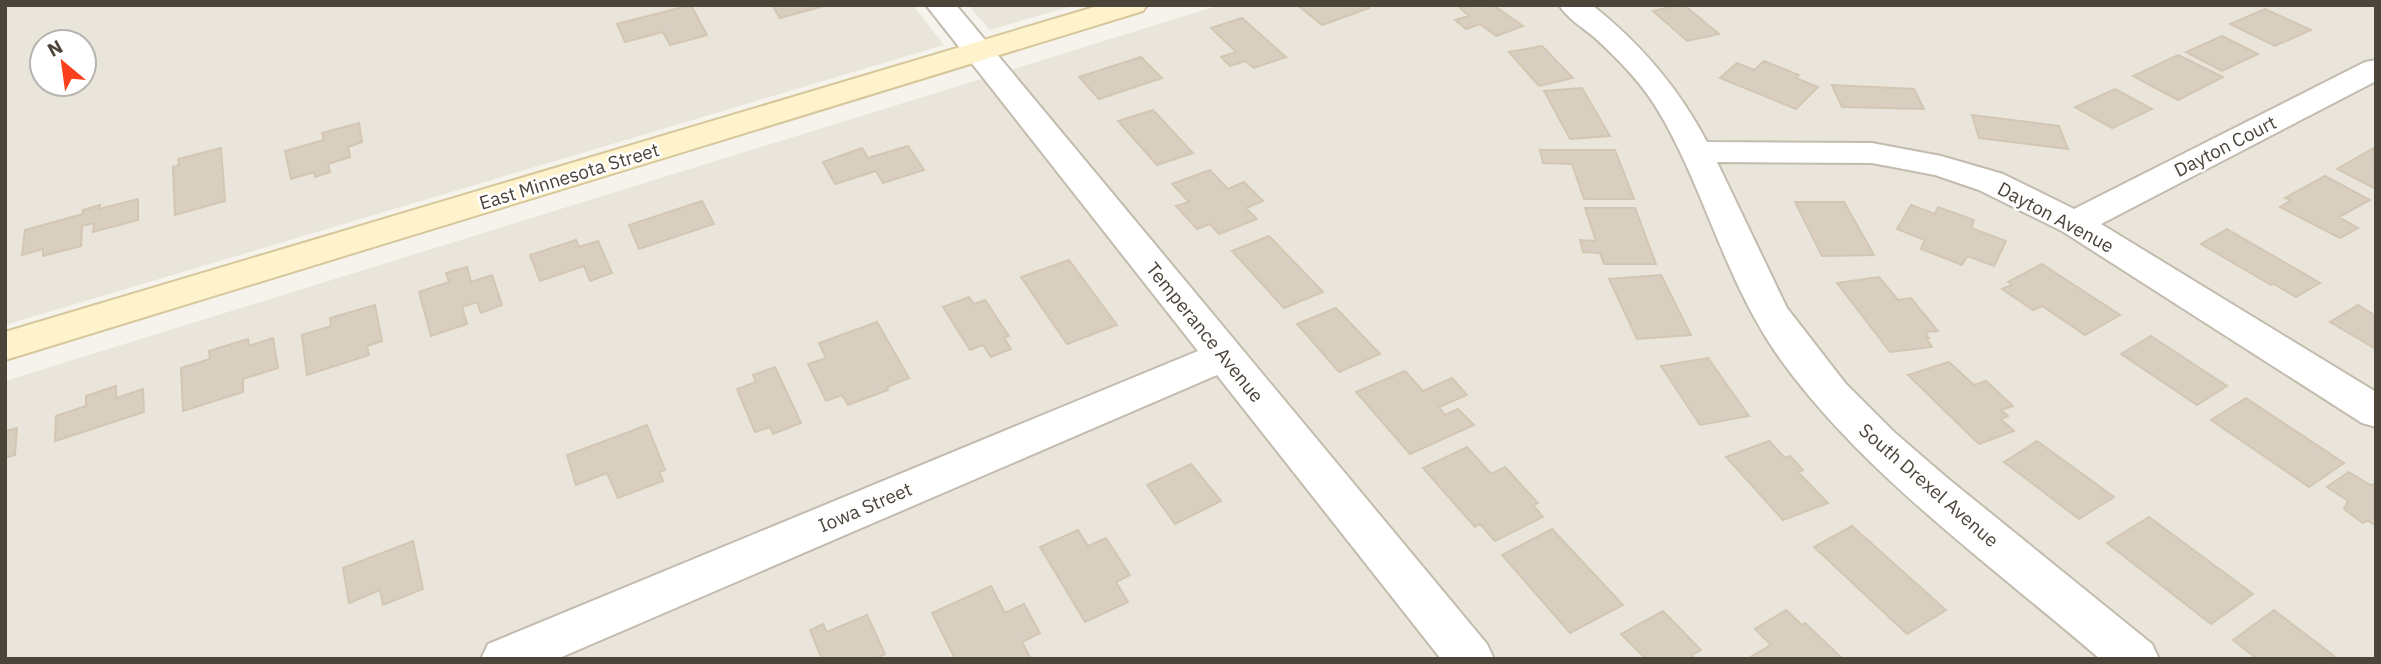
<svg xmlns="http://www.w3.org/2000/svg" width="2381" height="664" font-family="'IBM Plex Sans',sans-serif">
<style>
.residential{fill:#eae5da;fill-rule:evenodd}
.building{fill:#d8cfc1;stroke:#d3c7b4;stroke-width:2}
.lines{fill:none;stroke-linecap:round;stroke-linejoin:round}
.street-casing{stroke:#c2bbae;stroke-width:4}
.secondary-casing{stroke:#d6c79b;stroke-width:4}
.street{fill:#fff;fill-rule:evenodd}
.secondary{fill:#fff3cd;fill-rule:evenodd}
.labels{text-anchor:middle;dominant-baseline:central;stroke-width:5;stroke-linejoin:round;paint-order:stroke}
.street-label{font-size:19px;fill:#4b4439;stroke:#fff}
</style>
<rect width="100%" height="100%" fill="#f6f3ec"/>
<path class="residential" d="M5,5H913L944,45L5,325ZM42,42H84V84H42Z
M968,5H1075L990,30Z
M1220,5H2376V659H5V381Z"/>
<path class="building" d="M691,5L707,35L670,45L663,32L625,42L617,24Z
M772,5H823L824,6L780,18Z
M1306,5H1366L1369,8L1322,25L1300,7Z
M1469,5H1493L1523,26L1496,36L1480,24L1466,29L1455,20L1469,16L1460,8Z
M1678,5H1684L1719,34L1687,41L1653,11Z
M2265,9L2311,30L2275,46L2230,24Z
M1242,18L1286,57L1254,68L1245,61L1230,66L1221,57L1236,52L1211,28Z
M2222,36L2258,54L2222,71L2186,52Z
M1542,46L1573,78L1539,86L1509,52Z
M2178,55L2223,77L2178,100L2133,76Z
M1141,57L1162,78L1099,99L1079,77Z
M1764,61L1799,75L1796,78L1818,87L1796,109L1720,78L1737,63L1754,70Z
M1832,85L1914,89L1924,109L1842,107Z
M1582,88L1610,136L1570,139L1544,91Z
M2115,89L2152,109L2112,128L2075,107Z
M1153,110L1193,153L1157,165L1118,121Z
M1972,115L2059,126L2068,149L1979,138Z
M359,123L362,142L348,147L350,157L328,164L330,172L315,177L314,172L291,179L285,151L324,140L322,133Z
M908,146L924,170L883,183L876,171L835,184L823,162L862,148L868,158Z
M221,148L225,201L175,215L173,167L179,165L178,159Z
M2374,148L2376,189L2337,169Z
M1540,150H1615L1634,199H1584L1572,164L1543,163Z
M1210,170L1228,189L1244,182L1263,201L1246,208L1257,219L1219,234L1210,224L1197,229L1176,206L1189,202L1172,184Z
M2325,176L2370,200L2339,217L2358,228L2340,238L2280,207L2291,200L2285,198Z
M138,199V220L93,232L94,223L82,226L81,246L43,256V249L22,255L25,230L83,214V210L100,205L99,209Z
M702,201L714,224L639,249L629,225Z
M1795,202H1844L1874,255L1822,256Z
M1911,205L1935,214L1938,207L1974,220L1971,228L2006,241L1994,266L1967,256L1962,265L1921,249L1925,240L1897,229Z
M1585,208H1635L1656,264H1604L1600,253L1583,252L1580,240L1596,241Z
M2227,229L2320,283L2296,297L2274,284L2271,285L2201,244Z
M1269,236L1323,292L1284,308L1232,251Z
M576,240L579,247L598,241L612,273L590,281L584,266L540,281L530,255Z
M1069,260L1117,325L1067,344L1021,277Z
M2042,264L2120,315L2085,335L2042,306L2033,310L2002,289L2012,285L2008,282Z
M467,267L471,282L492,275L502,305L481,313L477,302L462,307L467,324L431,336L419,292L449,282L446,273Z
M1661,275L1691,335L1637,339L1609,279Z
M1879,277L1898,300L1911,298L1938,331L1925,332L1929,338H1926L1932,347L1890,352L1837,283Z
M969,297L974,304L985,300L1009,336L1004,338L1011,349L991,357L983,345L970,350L943,307Z
M375,305L382,341L367,346L369,355L307,375L302,335L331,326L330,318Z
M2358,305L2376,316V349L2330,322Z
M1336,308L1380,354L1339,372L1297,324Z
M877,322L909,378L887,387L888,390L848,405L842,395L826,401L808,364L826,358L819,343Z
M2151,336L2227,386L2197,405L2121,354Z
M273,338L278,368L243,379V392L183,411L181,368L210,359L209,351L248,339L249,346Z
M1708,358L1749,416L1700,425L1661,366Z
M1949,362L1974,385L1986,381L2013,406L2001,410L2008,416L2001,419L2014,431L1979,444L1908,375Z
M775,367L801,423L773,434L770,427L755,432L737,389L756,382L753,375Z
M1405,371L1423,391L1452,378L1467,395L1439,407L1445,415L1458,409L1474,425L1410,454L1356,392Z
M116,386V398L143,389L144,412L55,441L56,416L86,406V396Z
M2246,398L2344,463L2309,487L2211,420Z
M647,425L665,470L659,472L663,481L618,498L607,473L576,485L567,455Z
M17,428L15,455L5,458V431Z
M1769,441L1785,458L1790,456L1803,470L1798,472L1828,503L1783,520L1726,457Z
M2037,441L2114,497L2079,519L2004,462Z
M1467,447L1491,474L1505,467L1538,503L1533,505L1543,517L1495,541L1480,524L1475,527L1423,468Z
M1191,464L1221,501L1175,524L1147,485Z
M2349,472L2370,485L2376,484V526L2367,520L2363,523L2344,509L2348,501L2327,487Z
M2149,517L2253,594L2211,624L2107,543Z
M1852,526L1946,610L1907,634L1814,547Z
M1552,529L1623,605L1570,633L1502,555Z
M1078,530L1088,546L1106,538L1130,575L1116,582L1128,602L1085,622L1040,547Z
M413,541L423,589L383,605L380,590L349,603L343,568Z
M991,586L1005,613L1024,604L1040,633L1022,642L1031,659H955L932,613Z
M1786,610L1802,625L1805,623L1843,659H1747L1771,645L1755,629Z
M2274,610L2338,659H2257L2233,640Z
M1663,611L1701,650L1692,655L1695,659H1646L1621,634Z
M867,615L885,654L874,659H822L810,630L823,624L827,632Z"/>
<g class="lines">
<g class="street-casing">
<path id="street" d="M926,5H956L1487,644L1494,659H1441L1217,375L557,659H481L488,644L1198,351Z
M1559,5H1592C1640,43 1678,87 1707,142L1872,143L1941,156L2003,174L2074,209L2365,62L2376,60V81L2101,224L2376,392V427L2362,423L2062,231L1979,190L1935,175L1872,163L1717,162L1787,308L1846,384L1894,432L1946,477L2152,644L2159,659H2100C1991,565 1856,469 1774,350C1722,273 1702,180 1654,104C1638,79 1616,57 1594,37C1582,27 1567,18 1559,5Z"/>
</g>
<g class="secondary-casing">
<path id="secondary" d="M1101,5H1147L1143,11L5,360V332Z"/>
</g>
<use href="#street" class="street"/>
<use href="#secondary" class="secondary"/>
</g>
<g class="labels">
<g class="street-label">
<text transform="translate(2225 146) rotate(-27)">Dayton Court</text>
<text transform="translate(569 176) rotate(-17)">East Minnesota Street</text>
<text transform="translate(2056 217) rotate(28)">Dayton Avenue</text>
<text transform="translate(1205 332) rotate(51)">Temperance Avenue</text>
<text transform="translate(1929 485) rotate(41)">South Drexel Avenue</text>
<text transform="translate(865 507) rotate(-23)">Iowa Street</text>
</g>
</g>
<rect width="2381" height="664" fill="none" stroke="#4b4439" stroke-width="14"/>
<g transform="translate(63 63) rotate(331)"><circle r="33" fill="#ffffff" stroke="#b7b4b0" stroke-width="2"/>
<path d="M0-5L12 26L0 18L-12 26Z" fill="#fc3f1d"/>
<text y="-10" font-size="19" font-weight="bold" text-anchor="middle" fill="#4b4439">N</text>
</g>
</svg>
